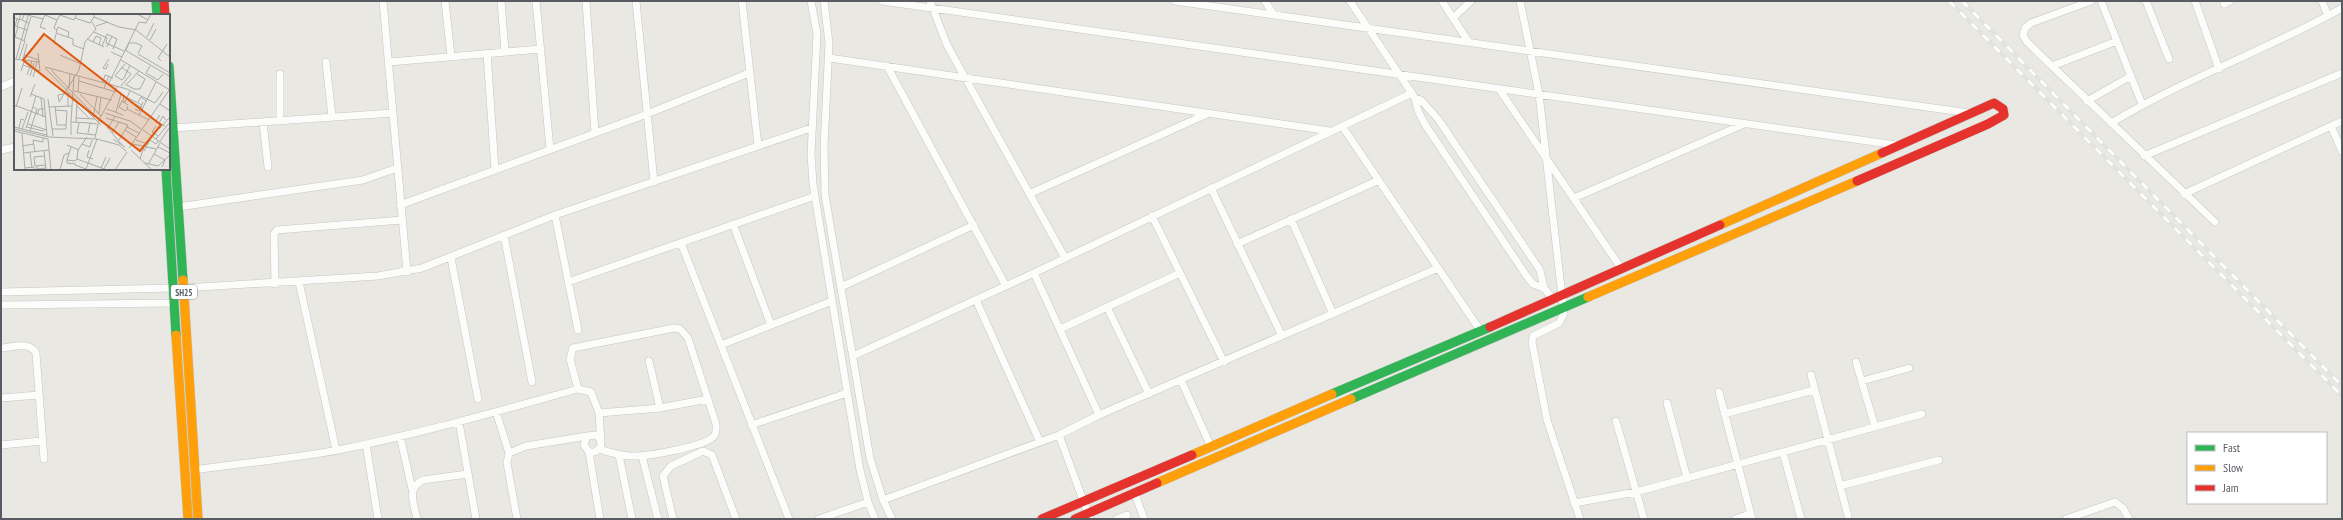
<svg xmlns="http://www.w3.org/2000/svg" width="2343" height="520" font-family="'PT Sans Narrow',sans-serif">
<style>
.lines{fill:none;stroke-linecap:round;stroke-linejoin:round}
.street-casing{stroke:#c5c6c4;stroke-width:8}
.fast-casing{stroke:#c6c7c6;stroke-width:10}
.slow-casing{stroke:#c6c7c6;stroke-width:10}
.jam-casing{stroke:#c6c7c6;stroke-width:10}
.street{stroke:#fcfcfb;stroke-width:7}
.fast{stroke:#30b455;stroke-width:9}
.slow{stroke:#ff9f0a;stroke-width:9}
.jam{stroke:#e5322d;stroke-width:9}
.rail-casing{stroke:#e2e2e1;stroke-width:4}
.rail{stroke:#fff;stroke-width:2.5;stroke-dasharray:8;stroke-linecap:butt}
.labels{text-anchor:middle;dominant-baseline:central;stroke-width:3.5;stroke-linejoin:round;paint-order:stroke}
.shield{fill:#fff;stroke:#8a8c90;stroke-width:1}
.shield-label{font-size:9px;font-weight:bold;fill:#585b61}
.inset-road{fill:none;stroke:#abacaa;stroke-width:1}
.view{fill:#e15910;fill-opacity:0.15;stroke:#e15910;stroke-width:2}
.inset-edge{fill:none;stroke:#585b61;stroke-width:2}
</style>
<rect width="100%" height="100%" fill="#e9e8e2"/>
<g class="lines">
<g class="street-casing">
<path id="street" d="M383,1L407,272
M445,1L451,56
M501,1L505,51
M536,1L550,149
M586,1L595,133
M636,1L654,182
M742,1L758,146
M811,1L817,34L811,154L813,184L860,470L868,502L875,519
M824,1L829,43L824,146L825,195L870,458L883,500L892,519
M882,1L1896,145
M930,1L947,45L1065,258
M1175,1L1969,113
M1265,1L1274,15
M1350,1L1415,98L1418,111L1426,126L1528,278L1533,284L1544,288
M1442,1L1468,41
M1520,1L1539,94L1564,314L1559,323L1533,336L1532,342L1547,420L1580,519
M2091,1L2031,23L2025,28L2023,35L2027,42L2215,222
M2101,1L2142,104
M2146,1L2169,59
M2195,1L2219,69
M2322,1L2328,16
M2224,4L2230,1
M1453,18L1471,1
M487,53L495,170
M829,58L1330,131
M326,62L332,117
M389,62L541,49
M887,66L1006,286
M2052,66L2117,41
M280,74V121
M1,87L15,81
M1499,89L1621,268
M1415,98L1421,100L1438,119L1540,270L1544,288L1553,299
M2087,101L2131,76
M2342,121L2331,126L2342,151
M263,122L268,167
M2111,123C2184,79 2267,50 2342,8
M1342,126L1480,330
M173,128L393,113
M1,150L15,147
M2144,156L2342,73
M1211,188L1282,336
M1029,194L1207,114
M2184,194L2331,126
M1574,198L1744,124
M400,205L647,114L749,73
M178,207L363,180L397,168
M555,215L578,330
M1152,216L1224,362
M1291,219L1333,314
M733,224L771,325
M504,235L532,382
M681,243L789,519
M1237,244L1379,180
M451,258L478,399
M1034,273L1099,415
M299,282L336,450
M568,282L815,196
M275,284L274,234L277,230L402,220
M841,287L974,225
M183,288L378,276L422,268L555,215L811,128
M1,292L173,288
M976,300L1040,442
M1,305L174,303
M1107,307L1149,394
M1060,329L1180,273
M721,345L832,301
M1,348C13,347 29,341 36,353L44,459
M853,356L1034,273L1412,93
M649,361L660,408
M1856,362L1875,427
M1811,375L1848,516
M1181,380L1211,447
M1862,381L1909,368
M578,389L570,359L573,348L674,328L680,329L688,338L716,424C716,428 717,432 714,436C705,447 645,457 630,456C620,455 610,453 600,449
M1719,392L1752,519
M1,398L39,395
M1667,403L1687,478
M496,412L509,453
M599,413L660,408L708,399
M1724,414L1814,390
M1616,421L1644,519
M459,422L476,519
M751,425L847,393
M1059,435L1090,519
M400,436L412,489
M366,444L378,519
M1,445L42,441
M589,452H595L601,447L600,439L596,435L587,436L584,445L589,452L600,519
M1783,452L1801,519
M619,455L632,519
M642,456L658,519
M194,470C242,463 291,459 338,450C419,434 498,411 578,389L591,392L599,413L601,442
M1840,486L1939,460
M1135,494L1144,519
M883,500L1059,435L1099,415L1438,268
M1574,503L1636,492L1922,414
M417,519C414,504 406,488 423,480L468,474
M517,519L507,463L509,453L526,446L587,436
M673,519L663,476L671,466L703,451L712,455L736,519
M819,519L868,502
M1117,519L1127,515
M1735,519L1750,514
M2066,519L2115,502L2123,508L2129,519"/>
</g>
<g class="fast-casing">
<path id="fast" d="M156,1L157,15
M169,66L183,280
M166,169L176,335
M1332,394L1490,327
M1351,399L1588,297"/>
</g>
<g class="slow-casing">
<path id="slow" d="M1720,225L1882,153
M183,280L198,519
M1588,297L1857,181
M176,335L188,519
M1192,455L1332,394
M1157,483L1351,399"/>
</g>
<g class="jam-casing">
<path id="jam" d="M164,1L165,15
M1857,181L1988,124L2004,115L2003,109L1994,103L1882,153
M1490,327L1720,225
M1042,519L1192,455
M1075,519L1157,483"/>
</g>
<use href="#street" class="street"/>
<use href="#fast" class="fast"/>
<use href="#slow" class="slow"/>
<use href="#jam" class="jam"/>
<g class="rail-casing">
<path id="rail" d="M1949,1L2342,396
M1962,1L2342,386"/>
</g>
<use href="#rail" class="rail"/>
</g>
<g class="labels">
<rect class="shield" x="171" y="285" width="26" height="14" rx="3"/>
<g class="shield-label">
<text x="184" y="292">SH25</text>
</g>
</g>
<g transform="translate(14 14)">
<rect width="156" height="156" fill="#e9e8e2"/>
<path class="inset-road" d="M9,0L29,5L31,1L43,6L46,1L60,6L63,0M80,0V3L105,13L122,16L156,43M123,0L134,6M0,4L8,6L10,1M61,4L76,9L80,3M3,5L1,12L13,16M29,5L26,13L32,15M8,6L15,9L17,3M43,6L40,14L43,16L42,19L59,25V31L70,35M3,12L7,0M82,12L94,8M4,13L1,23L11,27L5,45M43,16L44,13L55,18L54,23M80,18L93,24L92,29L110,37M42,20L40,29L47,32M133,23L140,9M73,25L90,33M136,26L142,15M10,27L15,9M79,28L82,22L87,24L85,31M88,32L93,20L103,25L99,35M93,33L98,22M111,36L155,62M112,36L115,29H122L128,32L124,39M97,38L108,43M124,40L156,59M10,41L25,46M46,41L67,50M0,45L26,48M2,45L14,2M9,45L13,30M107,46L156,76M147,47L144,44L153,30M94,50L92,55L89,54L95,45M9,51L26,57L24,39M136,52L132,59L144,66L149,60M31,53L113,75L141,89L149,78M107,53L117,60M31,54L79,103M37,56L88,109M7,57L11,45M13,61L18,47M16,62L20,49M19,63L23,48M110,64L108,66L101,62L111,50M110,64L116,51M65,67L102,78M89,68L91,61L99,64M95,69L125,8L132,9L137,0M111,70L120,75H126L131,65L123,60M113,70L125,57M107,72L117,60M55,74L56,60M90,74L95,62M60,77L98,86M64,78L65,63M17,80L30,85L33,122M66,80L87,102M110,81L109,87L111,88L116,77M16,83L21,70M83,83L79,103L87,111M27,84L29,103M114,84L128,91M34,85L39,122M45,87L44,81L54,79M45,88L65,56L71,28L82,15L78,8M117,88L129,94M124,88L127,83L132,87M146,90L156,97M0,91L32,103M54,92V79M63,92L75,104M114,92L113,95L135,106M2,93L8,74M35,93L58,92M93,95L109,101M113,95L111,97L105,93L108,87L114,91M121,95L125,97L129,88M41,96L53,97L52,111M102,98L107,80M17,99L22,82M85,99L87,83M91,99L116,107L127,115M23,101L25,95H31M125,101L142,68M146,101L142,107L151,112M62,104L81,105M92,104L114,111M57,108L60,62M62,108L63,87M65,109L63,119L82,121M145,109L149,102L152,106M14,110L33,116M142,112L138,118L144,122M0,113L33,121M13,113L29,117L31,115M93,113L108,131M113,113L125,119M5,114L7,105L10,106M12,114L17,99M94,114L101,102M0,115L35,123L83,125L105,131L112,137M8,115L14,98M38,115H52V111H43L41,92M145,115L155,104M111,116L122,123M129,116L156,135M0,117L34,125M16,117L23,95L19,93M8,119L11,156M74,119L76,109L83,110M98,119L105,108M57,121V108L76,109M73,123L64,136L63,145L93,156M81,124L85,106L103,73M34,125L37,156M99,125L111,133M142,125L156,108M105,126L114,111M122,126L134,130M146,127L156,113M68,130L76,133L78,126M119,130L142,135M53,131L65,136M8,132L20,130M144,133L156,139M115,134L156,75M75,136L73,143L79,145M117,136L138,156M30,137L32,156M130,137L136,126L142,130L144,127M21,138L19,126L29,128V124M9,139L35,136M16,139L18,154M140,140L151,146L148,153M31,142L20,143L21,152L32,151M126,145L130,133M53,146L57,133M131,149L144,152L156,141M135,149L146,129M62,150L53,149V146L61,147L63,145M61,151L72,155L83,125M23,152V155L32,154M11,154L20,153V156M87,154L92,143M90,155L96,144M46,156L50,141L55,139M101,156L113,138"/>
<path class="view" d="M30,20L147,111L126,137L9,46Z"/>
<rect width="156" height="156" class="inset-edge"/>
</g>
<rect width="2343" height="520" fill="none" stroke="#585b61" stroke-width="4"/>
<rect x="2187" y="432" width="140" height="72" fill="#ffffff" stroke="#bcbdc0"/>
<rect x="2195" y="445" width="20" height="6" fill="#30b455" stroke="#bcbdc0"/>
<text x="2223" y="452" font-size="12" fill="#585b61">Fast</text>
<rect x="2195" y="465" width="20" height="6" fill="#ff9f0a" stroke="#bcbdc0"/>
<text x="2223" y="472" font-size="12" fill="#585b61">Slow</text>
<rect x="2195" y="485" width="20" height="6" fill="#e5322d" stroke="#bcbdc0"/>
<text x="2223" y="492" font-size="12" fill="#585b61">Jam</text>
</svg>
